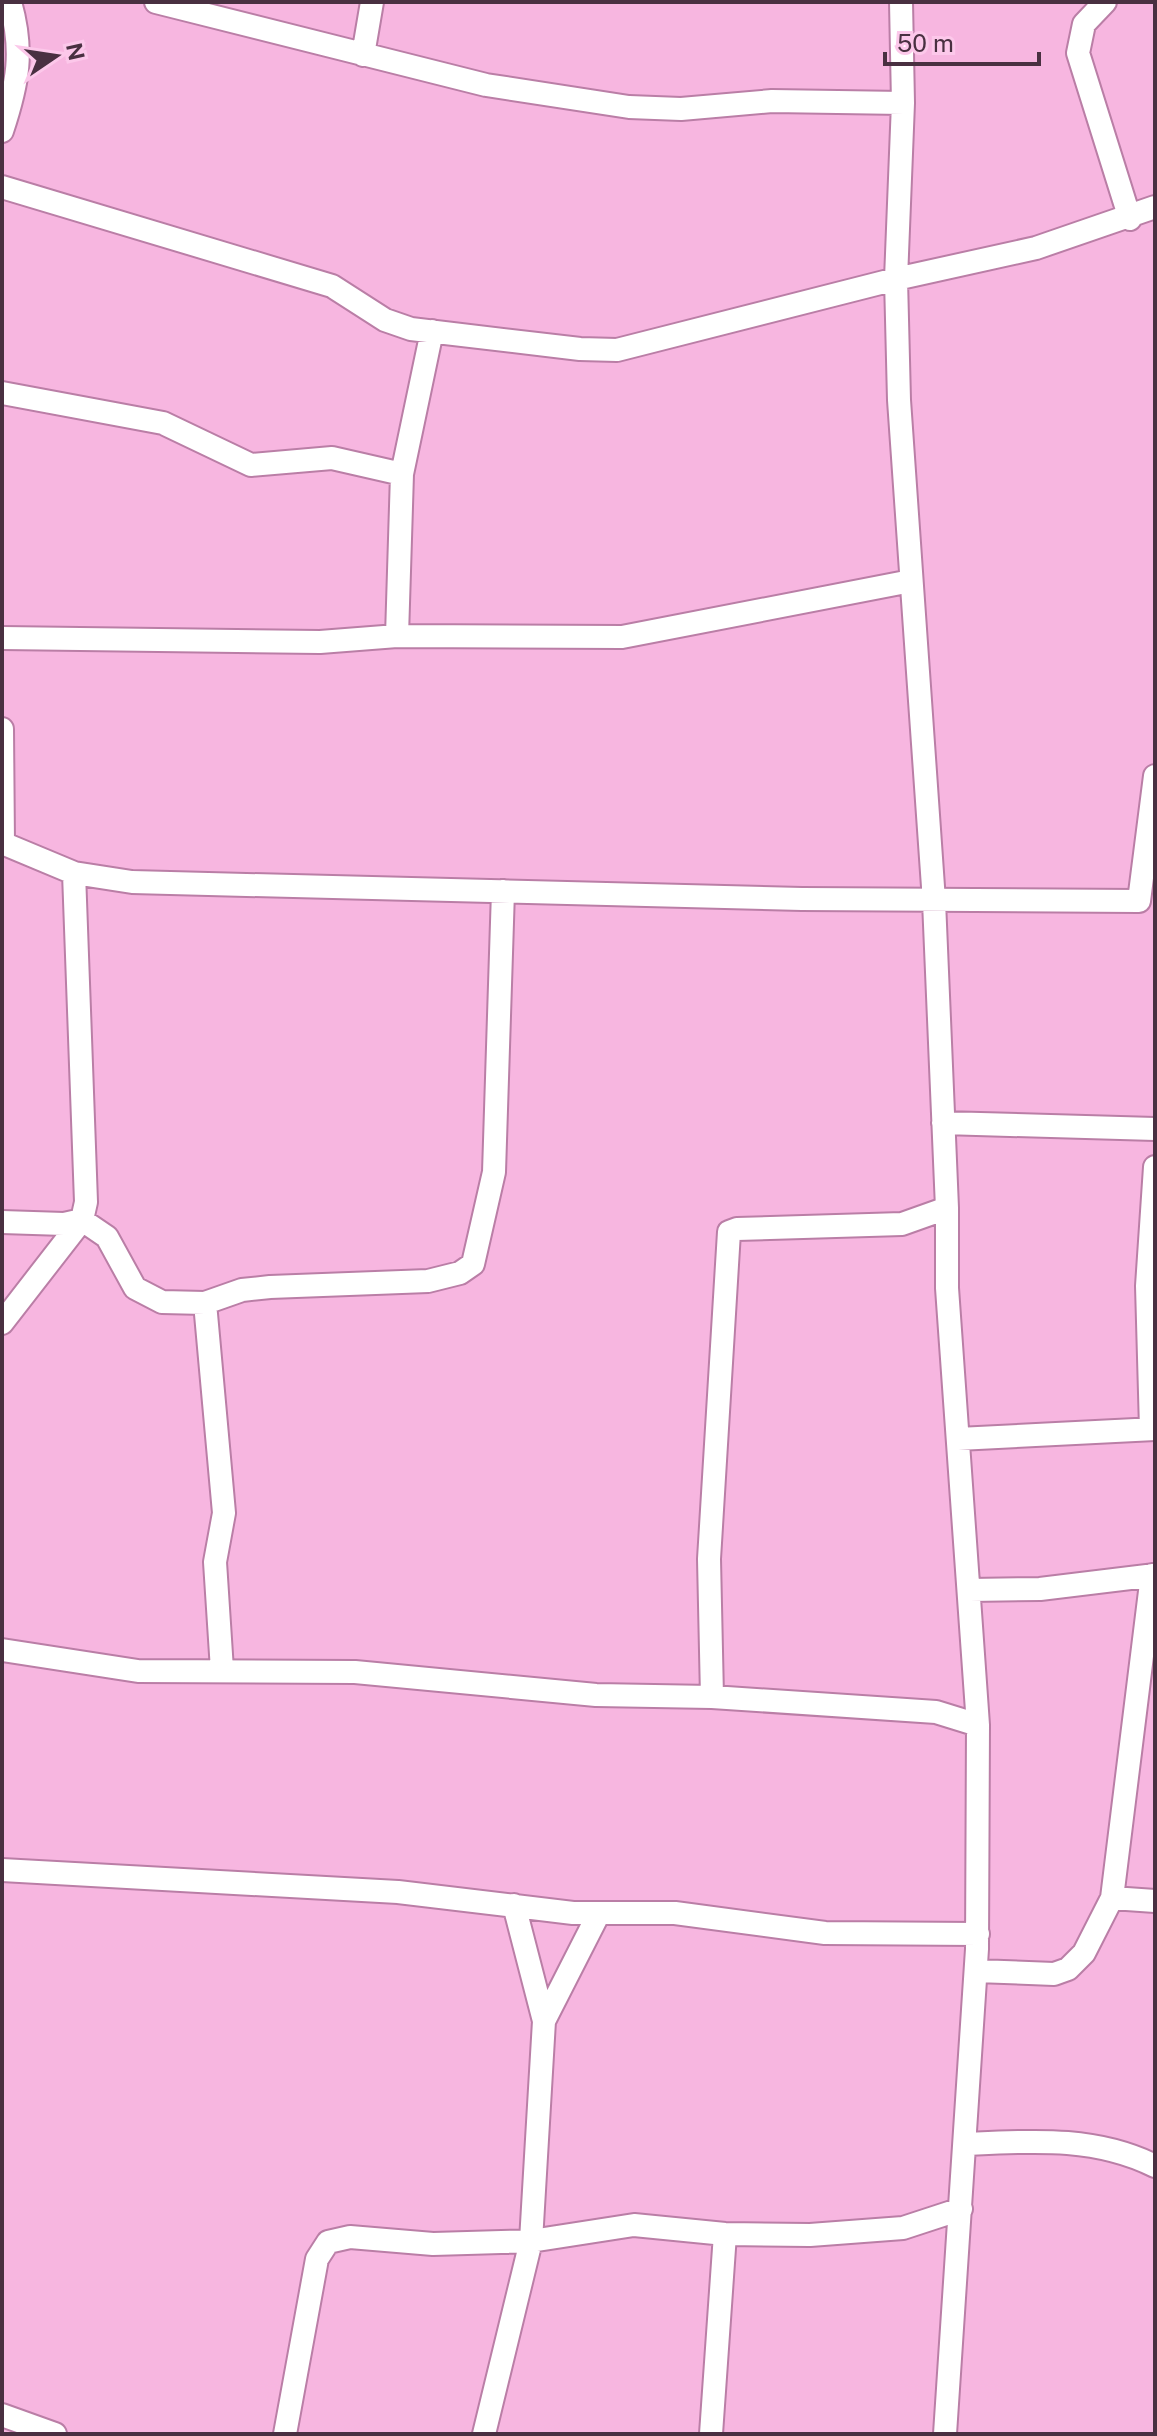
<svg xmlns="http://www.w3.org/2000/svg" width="1157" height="2436" font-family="'Public Sans',sans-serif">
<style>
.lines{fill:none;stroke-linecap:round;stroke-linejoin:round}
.minor-casing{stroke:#ba7ea6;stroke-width:26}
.minor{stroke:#fff;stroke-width:22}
</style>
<rect width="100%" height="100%" fill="#f7b6e0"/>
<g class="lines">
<g class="minor-casing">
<path id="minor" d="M156,2L486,85L629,107L681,109L772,101L903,103
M901,2L903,103L896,279L899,400L934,901L947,1208V1288L978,1725L977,1949L945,2434
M1105,2L1084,24L1078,53L1130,219
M363,55L372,2
M2,131C18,83 24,51 10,2
M2,187L332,286L385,320L411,329L580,349L617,350L896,279L1036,248L1155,207
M2,393L163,423L251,465L332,458L402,474
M397,636L402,474L432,331
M2,638L320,642L397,636L622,637L911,581
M2,729L3,843
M2,843L74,873L132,882L802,899L1139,901L1155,776
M943,1123L1155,1129
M2,1222L64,1224L82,1220L86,1202L74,873
M205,1303L224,1513L215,1562L222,1670
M2,1323L82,1220L107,1237L135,1288L162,1302L205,1303L242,1290L270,1287L428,1281L460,1273L473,1264L494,1172L503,891
M1151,1429L1147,1286L1155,1167
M958,1439L1155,1429
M970,1590L1040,1589L1155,1575
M2,1650L138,1671L355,1672L596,1695L712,1697L936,1712L978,1725
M712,1697L709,1559L729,1232L737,1229L902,1224L947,1208
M2,1870L398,1892L573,1913H675L825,1933L978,1934
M1112,1898L1155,1901
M976,1971L1054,1974L1068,1969L1084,1953L1112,1898L1152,1575
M544,2021L599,1913
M967,2144C1031,2141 1095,2136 1155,2166
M2,2415L55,2434
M285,2434L317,2259L328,2242L350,2237L433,2244L531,2241L634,2225L725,2234L810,2235L903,2228L961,2209
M484,2434L531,2241L544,2021L514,1905
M711,2434L725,2234"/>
</g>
<use href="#minor" class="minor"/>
</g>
<rect width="1157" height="2436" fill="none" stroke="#493041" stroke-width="8"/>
<g transform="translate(56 56) rotate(77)" stroke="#fcc8ea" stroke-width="6" paint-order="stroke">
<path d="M0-6L14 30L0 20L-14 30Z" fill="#493041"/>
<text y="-12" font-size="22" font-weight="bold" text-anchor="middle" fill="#493041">N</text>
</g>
<path d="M885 52v12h154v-12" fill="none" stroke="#493041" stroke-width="4"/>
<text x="897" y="52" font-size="24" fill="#493041" stroke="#fcc8ea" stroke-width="6" paint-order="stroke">50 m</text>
</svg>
